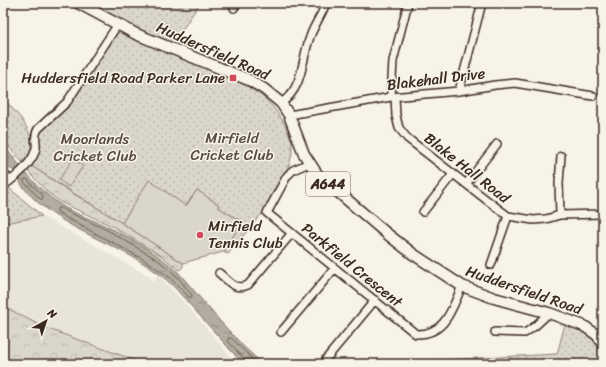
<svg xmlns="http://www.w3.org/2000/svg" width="606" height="367" font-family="Sriracha,sans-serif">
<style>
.built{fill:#e9e4d9}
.green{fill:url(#green-dots);stroke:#8b8074}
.forest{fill:url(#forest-crowns);stroke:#8b8074}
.pitch{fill:#dbd6cb;stroke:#8b8074}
.water{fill:url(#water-ripples);stroke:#84786c}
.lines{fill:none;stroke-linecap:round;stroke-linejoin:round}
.shore{stroke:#6b5e52;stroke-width:1}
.minor-casing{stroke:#3b2a1e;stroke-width:10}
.highway-casing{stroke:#3b2a1e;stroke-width:13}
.minor{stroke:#f7f3e8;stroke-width:7}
.highway{stroke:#f7f3e8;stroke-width:10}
.poi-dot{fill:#d1495b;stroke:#f7f3e8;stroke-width:1.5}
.labels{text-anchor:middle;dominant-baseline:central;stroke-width:3;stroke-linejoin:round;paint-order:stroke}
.shield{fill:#f7f3e8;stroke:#73665b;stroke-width:1}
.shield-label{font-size:14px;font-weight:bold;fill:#3b2a1e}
.street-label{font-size:15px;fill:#3b2a1e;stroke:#f7f3e8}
.poi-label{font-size:15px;fill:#3b2a1e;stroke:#f7f3e8;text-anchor:end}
.park-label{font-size:15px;fill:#5b4c41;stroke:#f7f3e8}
</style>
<defs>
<pattern id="green-dots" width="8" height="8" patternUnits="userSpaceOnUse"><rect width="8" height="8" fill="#dbd6cb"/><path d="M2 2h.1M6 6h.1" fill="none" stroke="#bdb8ae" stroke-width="1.8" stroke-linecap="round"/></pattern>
<pattern id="forest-crowns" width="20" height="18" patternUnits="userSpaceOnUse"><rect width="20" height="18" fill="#dbd6cb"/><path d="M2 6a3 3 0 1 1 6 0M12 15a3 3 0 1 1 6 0" fill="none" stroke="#bdb8ae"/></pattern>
<pattern id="water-ripples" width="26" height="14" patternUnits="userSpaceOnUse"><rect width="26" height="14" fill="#b4aca0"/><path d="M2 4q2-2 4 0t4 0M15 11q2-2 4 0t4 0" fill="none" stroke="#948c82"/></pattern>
</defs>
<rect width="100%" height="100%" fill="#f7f3e8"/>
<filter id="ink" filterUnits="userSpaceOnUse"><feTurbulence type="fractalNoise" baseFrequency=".025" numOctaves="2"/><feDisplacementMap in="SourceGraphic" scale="8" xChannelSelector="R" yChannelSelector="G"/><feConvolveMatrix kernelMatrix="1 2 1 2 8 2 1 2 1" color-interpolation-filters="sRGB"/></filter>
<g filter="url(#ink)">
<path class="built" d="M42,216L149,276L152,282L158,275L181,299L233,359L159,364L137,361L43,327L3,306V225L4,223Z"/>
<path class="green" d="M84,3H200L172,45L120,21Z
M119,28L212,69L247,86L263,97L273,107L283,121L292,141V154L289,165L264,211L228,254L223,252L242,222L218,207L219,205L197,190L186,206L149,181L122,223L70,191L30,165L36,135L58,113Z
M3,98C16,113 36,130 30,152C29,156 24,159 22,162L3,140Z
M8,187L42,216L5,223L3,225V190Z
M565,324L583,331L595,341L603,353V364H403L402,362L557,354Z"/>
<path class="forest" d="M30,165L69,191L122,223L183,263V267L179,270L162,256L112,226L60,202L47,192L27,170Z
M3,306L43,327L137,361L159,364L233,359L238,364H3Z"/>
<path class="pitch" d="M73,159L83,166L69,187L59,180Z
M149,180L186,206L197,190L219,205L218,207L242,222L223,252L183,263L122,223Z"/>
<path class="water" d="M3,145C20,165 36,188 58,203C73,214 93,219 110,228C134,240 160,255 179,273L219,320L244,347L263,364H243L175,288C132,244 62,235 23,187C19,183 21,178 17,174C14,169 9,169 5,166C1,162 3,150 3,145Z"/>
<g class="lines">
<path class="shore" d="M25,179H27L43,196V199H40L24,182Z
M60,208L109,231L158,260L176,275L192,295V297H189L169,277L143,259L65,217L57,211V209Z
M246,364L245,360L228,341V338H231L258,364"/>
<g class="minor-casing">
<path id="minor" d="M234,8L237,3
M459,91L482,3
M391,97L393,61L408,3
M395,97L396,116L399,128L407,138L488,201L508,216L533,220L546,219L560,215L603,214
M281,103C304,88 301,60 310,37C314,25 322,15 326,3
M289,115L391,97L459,91L495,85L515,83L593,96
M309,163L293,170L287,176L267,213L416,334C446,335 452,308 462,286
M3,172L9,180
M466,184L497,144
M3,186C16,177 33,163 36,148C37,140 33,137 38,129L67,102L118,24
M423,212L453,174
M560,215L559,183L561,156
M491,265L508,216
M219,273C229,281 234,291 248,285L292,233
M281,332L335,268
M495,332L525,333L535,326L549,313
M326,359L375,300"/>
</g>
<g class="highway-casing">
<path id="highway" d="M78,3L136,34L249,80L264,89L281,103L289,115L304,154L317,174L386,233L413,254L462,286L494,298L549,313L584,326L597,335L603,343"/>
</g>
<use href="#minor" class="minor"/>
<use href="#highway" class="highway"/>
</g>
</g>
<g class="poi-dot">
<rect x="229" y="74" width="8" height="8" rx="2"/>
<circle cx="200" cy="235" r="4"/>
</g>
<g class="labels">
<rect class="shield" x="306" y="172" width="44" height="24" rx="3"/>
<g class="shield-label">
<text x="328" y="184">A644</text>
</g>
<g class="street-label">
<text transform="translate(213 51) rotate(24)">Huddersfield Road</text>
<text transform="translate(436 79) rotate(-7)">Blakehall Drive</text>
<text transform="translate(467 168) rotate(38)">Blake Hall Road</text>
<text transform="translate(352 265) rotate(39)">Parkfield Crescent</text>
<text transform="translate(524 290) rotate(19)">Huddersfield Road</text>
</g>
<g class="poi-label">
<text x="225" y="78">Huddersfield Road Parker Lane</text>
<text x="208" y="226" text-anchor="start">Mirfield<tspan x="208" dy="17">Tennis Club</tspan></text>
</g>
<g class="park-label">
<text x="232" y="138">Mirfield<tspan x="232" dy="17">Cricket Club</tspan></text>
<text x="95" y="139">Moorlands<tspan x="95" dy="17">Cricket Club</tspan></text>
</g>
</g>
<rect width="606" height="367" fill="none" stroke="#f7f3e8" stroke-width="16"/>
<rect x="8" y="8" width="590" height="351" fill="none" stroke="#3b2a1e" stroke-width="1.5" filter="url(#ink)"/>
<g transform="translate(46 321) rotate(40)" stroke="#f7f3e8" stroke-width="3" paint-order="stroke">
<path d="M0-3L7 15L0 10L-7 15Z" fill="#3b2a1e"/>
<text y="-6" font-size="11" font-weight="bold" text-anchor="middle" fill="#3b2a1e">N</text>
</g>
</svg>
